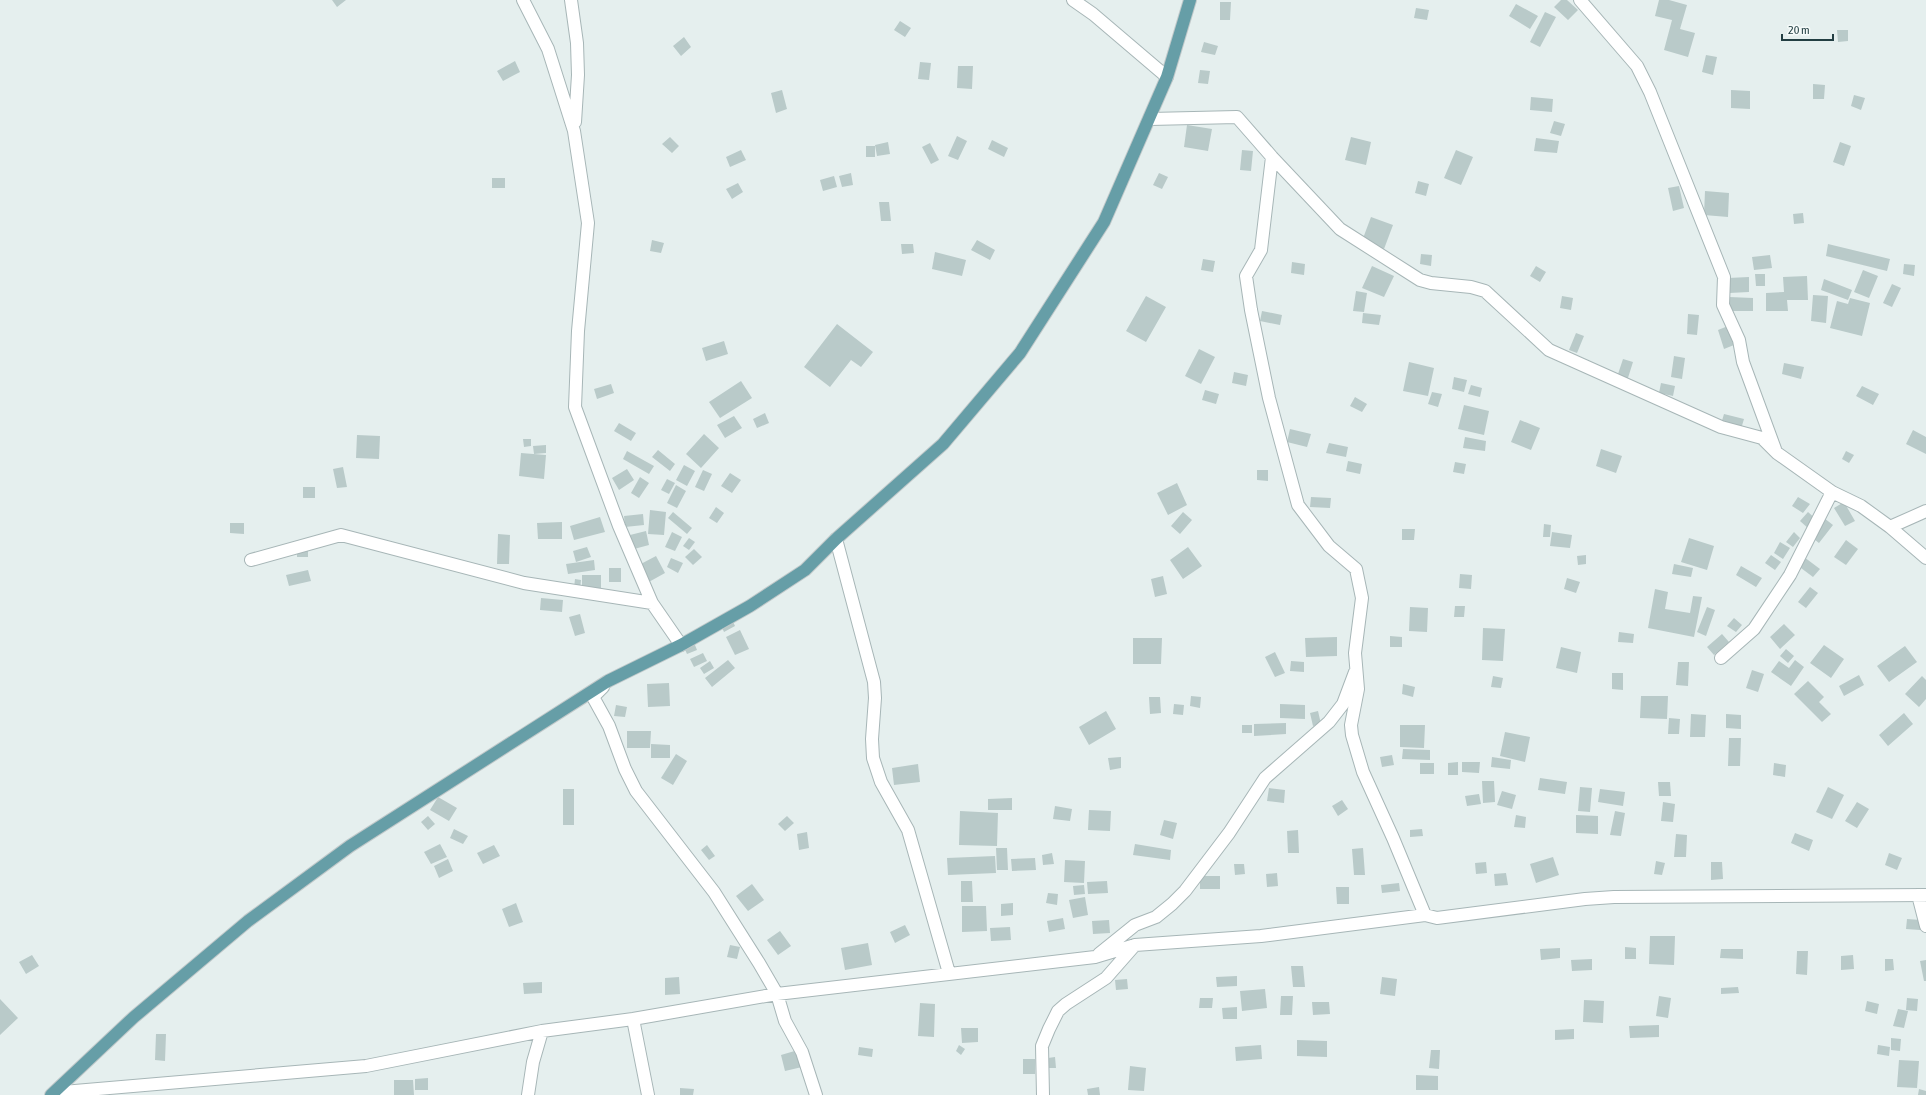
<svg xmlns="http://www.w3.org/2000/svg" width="1926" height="1095" font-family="'Asap Condensed',sans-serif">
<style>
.building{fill:#b9cac9}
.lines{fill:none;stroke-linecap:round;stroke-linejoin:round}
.minor-casing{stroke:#a7b6b7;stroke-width:14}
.major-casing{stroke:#c1c9ca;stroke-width:14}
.minor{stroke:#fff;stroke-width:12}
.major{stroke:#669ea7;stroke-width:12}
</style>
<rect width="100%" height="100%" fill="#e5efee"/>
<path class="building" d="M332,0H346L337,7Z
M1561,0H1567L1578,10L1568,20L1554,7Z
M1659,0H1669L1687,5L1680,29L1695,33L1688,57L1664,50L1672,20L1655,16Z
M1220,2H1231L1230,20H1220Z
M1516,4L1538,16L1530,29L1509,16Z
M1416,8L1429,10L1427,20L1414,18Z
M1545,12L1556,17L1540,47L1530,42Z
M900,21L911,28L905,37L894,30Z
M1837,30H1848V41L1838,42Z
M684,37L691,47L681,56L673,46Z
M1204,42L1218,46L1215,55L1201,52Z
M1706,55L1717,57L1713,75L1702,72Z
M515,61L520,72L503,81L497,71Z
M920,62L931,63L929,80L918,79Z
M958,66H973L972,89L957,88Z
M1200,70L1210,71L1208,84L1198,83Z
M1813,84L1825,85L1824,99H1813Z
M782,90L787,109L776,113L771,93Z
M1731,90L1750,91V109L1731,108Z
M1854,95L1865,98L1861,110L1851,106Z
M1531,97L1553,99L1552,112L1530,110Z
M1554,121L1565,124L1561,136L1550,133Z
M1187,125L1212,129L1208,151L1184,147Z
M957,136L967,141L958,160L948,156Z
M670,137L679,146L672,153L662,144Z
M1351,137L1371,142L1366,165L1345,160Z
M1536,138L1559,141L1557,153L1534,151Z
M992,140L1008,148L1004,157L988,149Z
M888,142L890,154L877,156L875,145Z
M1840,142L1851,146L1844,166L1833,162Z
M930,143L939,160L931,164L922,147Z
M866,146H875V157H866Z
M741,150L746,160L730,167L726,157Z
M1242,150L1253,151L1251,171L1240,170Z
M1456,150L1473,157L1461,185L1444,178Z
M851,173L853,185L842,187L839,176Z
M1159,173L1168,177L1162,189L1153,185Z
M834,176L837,187L823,191L820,180Z
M492,178H505V188H492Z
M1418,181L1429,184L1426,196L1415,193Z
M738,183L743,192L732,199L726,189Z
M1679,186L1684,208L1673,211L1668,188Z
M1705,191L1729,193L1728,217L1704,215Z
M879,202H889L891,221H881Z
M1803,213L1804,223L1794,224L1793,214Z
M1371,217L1393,225L1384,249L1362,241Z
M652,240L664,243L661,253L650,251Z
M977,240L995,250L990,260L971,250Z
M901,244H913L914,253L902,254Z
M1828,244L1890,259L1887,271L1826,256Z
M935,252L966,260L962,276L932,269Z
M1421,254L1432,255L1431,266L1420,264Z
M1770,255L1772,268L1754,270L1752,257Z
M1203,259L1215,261L1213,272L1201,270Z
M1292,262L1305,264L1304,275L1291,273Z
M1904,264L1915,265L1914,276L1903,274Z
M1372,266L1394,276L1384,297L1362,288Z
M1536,266L1546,272L1540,282L1530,276Z
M1863,270L1878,276L1869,298L1854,292Z
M1755,274H1765V286H1756Z
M1807,276L1808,300H1787L1788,311H1766V293L1784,292L1783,277Z
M1749,277V292L1729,293L1728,278Z
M1824,279L1852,290L1848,300L1821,290Z
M1892,284L1901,288L1892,307L1883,303Z
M1356,291L1367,293L1364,312L1353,311Z
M1813,295L1828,296L1826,323L1811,321Z
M1146,296L1166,307L1146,342L1126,331Z
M1562,296L1573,298L1571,310L1560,308Z
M1729,297L1753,298V311H1728Z
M1850,298L1870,303L1862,336L1830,328L1837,301L1848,304Z
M1262,311L1282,315L1280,325L1260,321Z
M1363,313L1381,315L1379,325L1362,323Z
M1688,314L1699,315L1697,335L1687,334Z
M837,324L873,352L861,367L851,360L830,387L804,367Z
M1728,326L1734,345L1724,349L1718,330Z
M1576,333L1584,336L1577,353L1569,350Z
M724,341L728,354L706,361L702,348Z
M1199,349L1215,357L1201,384L1185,376Z
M1674,356L1685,358L1682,379L1671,377Z
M1623,359L1633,362L1627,381L1617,377Z
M1409,362L1434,368L1428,396L1403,391Z
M1784,363L1804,367L1801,379L1782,374Z
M1234,372L1248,375L1246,386L1232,383Z
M1454,377L1467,380L1464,392L1452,389Z
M741,381L752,398L720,418L709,402Z
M1661,383L1675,386L1673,396L1659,393Z
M611,384L614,393L597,399L594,389Z
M1471,385L1482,388L1480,397L1468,394Z
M1862,386L1879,394L1873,405L1856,396Z
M1205,390L1219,394L1216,404L1202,400Z
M1432,392L1442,394L1438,407L1428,404Z
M1355,397L1367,404L1362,412L1350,406Z
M1464,405L1489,411L1484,435L1458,429Z
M765,413L769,423L757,428L753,419Z
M1724,414L1744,419L1741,429L1721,424Z
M734,416L742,428L725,438L717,425Z
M1520,420L1540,428L1531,450L1511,442Z
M619,423L636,433L631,441L614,431Z
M1290,429L1311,434L1307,447L1287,442Z
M1913,430L1926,437V454L1906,444Z
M704,434L719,448L701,468L686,454Z
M357,435L380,436L379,459L356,458Z
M1465,437L1486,441L1485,451L1463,448Z
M523,439H531V446L524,447Z
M1329,443L1348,447L1346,457L1326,453Z
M546,445V453L534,454L533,446Z
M1601,449L1622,456L1616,473L1596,466Z
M658,450L675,464L670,471L652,457Z
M627,451L654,466L649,474L623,459Z
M1846,451L1854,455L1849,463L1842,459Z
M521,453L546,455L544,479L519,476Z
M1348,461L1362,464L1360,474L1346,471Z
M1455,462L1466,464L1464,474L1453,472Z
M684,465L695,471L687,486L676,480Z
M343,467L347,487L337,488L333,469Z
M627,469L634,480L619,490L612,478Z
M703,470L712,474L704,491L695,487Z
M1257,470H1268V481L1257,480Z
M730,473L741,480L732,493L721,486Z
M640,477L649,483L639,498L631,493Z
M667,479L675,483L669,494L661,490Z
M1177,483L1187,505L1168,515L1157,493Z
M676,485L686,491L677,508L667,503Z
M303,487H315V498H303Z
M1311,497L1331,498L1330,508L1310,507Z
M1798,497L1810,504L1803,513L1792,506Z
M1844,502L1855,521L1845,526L1834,508Z
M716,507L724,513L717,523L709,518Z
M650,510L666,512L664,535L648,534Z
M673,512L692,528L687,534L668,518Z
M1183,512L1192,520L1180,534L1171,526Z
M1808,512L1817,520L1809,529L1800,521Z
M643,514L644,525L625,527L624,516Z
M600,517L605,532L574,540L570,526Z
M1824,518L1833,525L1819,543L1810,536Z
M562,522V539H538L537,523Z
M230,523H244V534L230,533Z
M1544,524L1551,525L1550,537H1543Z
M1402,529H1415L1414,540H1402Z
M646,531L649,545L634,549L630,535Z
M672,532L682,537L675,551L665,547Z
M1552,532L1572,535L1570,548L1550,546Z
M1794,532L1800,538L1793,547L1786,542Z
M498,534L510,535L509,564H497Z
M689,538L695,542L689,550L683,546Z
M1689,538L1714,546L1707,570L1681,562Z
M1846,540L1858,549L1846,565L1834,557Z
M1780,542L1790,548L1783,559L1774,553Z
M587,547L591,557L576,562L573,551Z
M1188,547L1202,566L1183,579L1170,560Z
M694,549L702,557L693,565L685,557Z
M297,550H308V557H297Z
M1586,555V564L1578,565L1577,556Z
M1771,555L1781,562L1775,570L1765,563Z
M656,556L665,573L647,583L637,566Z
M1804,557L1820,569L1813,577L1797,565Z
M671,558L683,563L678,573L667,567Z
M594,560L595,570L568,574L566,564Z
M1674,564L1693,568L1691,577L1672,574Z
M1741,566L1762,578L1756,587L1736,575Z
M609,568H621V582H609Z
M308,570L311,581L289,586L286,575Z
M1460,574L1472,575L1471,589L1459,588Z
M582,575H601V593L582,592Z
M1163,576L1167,594L1155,597L1151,579Z
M1567,578L1580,582L1576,593L1564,589Z
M575,579L581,580L580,589L574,588Z
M1810,587L1818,593L1806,608L1798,602Z
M1655,589L1668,592L1665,609L1690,613L1693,596L1702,597L1694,637L1648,628Z
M541,598L563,600L562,612L540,610Z
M1455,606H1465L1464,617H1454Z
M1410,607L1428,608L1427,632L1409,631Z
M1707,607L1715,610L1706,636L1697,632Z
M580,614L585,633L575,636L569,617Z
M730,615L735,626L724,632L719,621Z
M1734,618L1742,625L1736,632L1727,626Z
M1784,624L1795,635L1780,649L1770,637Z
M1483,628L1505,629L1503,661L1482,660Z
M740,630L749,649L735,655L726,637Z
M1619,632L1634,634L1633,643L1618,642Z
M1722,634L1729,642L1714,655L1707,647Z
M1390,636L1402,637V647H1390Z
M1337,637V656L1306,657L1305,638Z
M1133,638H1162L1161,664H1133Z
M693,640L697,650L687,654L682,643Z
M1824,645L1844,659L1831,678L1810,663Z
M1905,646L1917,662L1889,682L1877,666Z
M1561,647L1581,652L1577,673L1556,668Z
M1786,649L1794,656L1788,663L1780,656Z
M1275,652L1285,673L1275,677L1265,657Z
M703,653L707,661L694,667L690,659Z
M728,660L735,668L712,687L705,678Z
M1795,660L1804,667L1791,686L1771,672L1779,661L1789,668Z
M710,661L714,668L704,674L700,668Z
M1291,661L1304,662V672L1290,671Z
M1678,662H1689L1688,686L1676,685Z
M1752,670L1764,674L1758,692L1746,688Z
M1612,673H1623V690L1612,689Z
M1859,675L1864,685L1844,696L1839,686Z
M1493,676L1503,678L1501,688L1491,687Z
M1922,676L1926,680V699L1919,707L1905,694Z
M1808,681L1824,697L1819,702L1831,714L1822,722L1794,694Z
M669,683L670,706L648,707L647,684Z
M1403,684L1415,687L1413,697L1402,694Z
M1191,696L1201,697L1200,708L1190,706Z
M1641,696H1668L1667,719L1640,718Z
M1149,697H1160L1161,713L1150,714Z
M1174,704L1184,705L1183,715L1173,714Z
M1280,704L1305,705V719L1280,718Z
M616,705L627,707L625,717L614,716Z
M1106,711L1116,729L1089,745L1079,727Z
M1318,711L1321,724L1313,726L1310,713Z
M1904,713L1913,724L1888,746L1879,735Z
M1691,714L1706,715L1705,737H1690Z
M1726,714L1741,715V729L1726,728Z
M1669,718L1680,719L1679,734H1668Z
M1286,723V734L1254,736V724Z
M1242,725H1252V733H1242Z
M1400,725H1425L1424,748L1400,747Z
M627,731H651L650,748H627Z
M1505,732L1530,737L1525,762L1500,756Z
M1729,738H1741L1740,766H1728Z
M651,744L670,745V758H651Z
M1403,749L1430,750V760L1402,759Z
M676,754L687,761L673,785L661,778Z
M1392,755L1394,765L1382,767L1380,757Z
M1121,757V768L1110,770L1108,758Z
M1492,757L1511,760L1510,769L1491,767Z
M1458,762V775H1448V763Z
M1462,762H1480L1479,773L1462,772Z
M1420,763H1434V774H1420Z
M1774,763L1786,765L1785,777L1773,775Z
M918,764L920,782L894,785L892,768Z
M1540,778L1567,782L1565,794L1538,790Z
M1482,781H1494L1495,802L1483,803Z
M1658,782H1670L1671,796H1659Z
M1580,787L1592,788L1590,812L1578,811Z
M1828,787L1844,795L1832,819L1816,812Z
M1269,788L1285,790L1284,803L1267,801Z
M563,789H574V825H563Z
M1600,789L1625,792L1623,806L1598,802Z
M1502,791L1516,795L1512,809L1497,805Z
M1479,794L1481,804L1467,806L1465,796Z
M438,797L457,808L449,821L430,810Z
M1012,798V810H988V799Z
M1342,800L1348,809L1338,816L1332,806Z
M1663,802L1675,804L1673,822L1661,821Z
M1857,802L1869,809L1857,828L1845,821Z
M1055,806L1072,809L1070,821L1053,819Z
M1089,810L1111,811L1110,831L1088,830Z
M960,811L998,813L997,846L959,845Z
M1615,811L1625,813L1621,836L1610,835Z
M1516,815L1526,817L1525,828L1514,827Z
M1576,815L1598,816V834L1576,833Z
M428,816L435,824L428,830L421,822Z
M787,816L794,823L785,831L778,824Z
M1164,820L1177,823L1173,839L1160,835Z
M454,829L468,836L463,844L450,838Z
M1422,829L1423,836L1410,837V830Z
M1298,830L1299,853H1288L1287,831Z
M807,832L809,848L799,850L797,834Z
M1795,833L1813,840L1809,851L1791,843Z
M1676,834L1687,835L1686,857H1674Z
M440,844L447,857L431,864L424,852Z
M1135,844L1171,850L1170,860L1133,855Z
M494,845L500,856L483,864L477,853Z
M707,845L715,856L709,860L701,850Z
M996,848H1007L1008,870H997Z
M1363,848L1365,875H1354L1352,849Z
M1052,853L1054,864L1043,865L1042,855Z
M1889,853L1902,858L1897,870L1885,865Z
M995,856L996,873L948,875L947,858Z
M1553,857L1559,875L1536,883L1530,864Z
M1035,858L1036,870L1012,871L1011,859Z
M448,859L453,871L439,878L434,866Z
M1065,860L1085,861L1084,883L1064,882Z
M1656,861L1665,863L1662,875L1654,874Z
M1486,862L1487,873L1476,874L1475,863Z
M1711,862H1722L1723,879L1711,880Z
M1234,864H1244L1245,874L1235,875Z
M1277,873L1278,886L1267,887L1266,874Z
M1506,873L1508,885L1495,886L1494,874Z
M1200,876H1220V889H1200Z
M961,881H972L973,902H961Z
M1107,881L1108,893L1088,894L1087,882Z
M1399,883L1400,891L1382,893L1381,885Z
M752,884L764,900L748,911L736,896Z
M1084,885L1085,894L1074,895L1073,886Z
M1336,887H1349V904H1337Z
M1048,893L1058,894L1057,905L1046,903Z
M1085,897L1088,915L1073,918L1069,900Z
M516,903L523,922L509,927L502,909Z
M1013,903V915L1001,916V904Z
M962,906H986L987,931L962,932Z
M1063,918L1065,929L1049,932L1047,921Z
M1907,919L1921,920L1920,930L1906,929Z
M1109,920L1110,933L1093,934L1092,921Z
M905,925L910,935L895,943L890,932Z
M1010,927L1011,940L991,941L990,928Z
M780,931L791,946L778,955L767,940Z
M1650,936H1675L1674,965L1649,964Z
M868,943L872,965L845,970L841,948Z
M730,945L740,947L737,959L727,957Z
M1625,947L1636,948V959H1625Z
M1560,948V958L1541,960L1540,949Z
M1721,949H1743V959L1720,958Z
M1797,951H1808L1807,975L1796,974Z
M32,955L39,966L26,974L19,962Z
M1853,955L1854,969L1841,970V956Z
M1592,959V970L1572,971L1571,960Z
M1885,959H1893L1894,970L1885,971Z
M1926,960V981H1924L1920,961Z
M1291,966H1303L1305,987H1293Z
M1237,976V986L1217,987L1216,977Z
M679,977L680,994L665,995V978Z
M1382,977L1397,979L1395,996L1380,994Z
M1127,979L1128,989L1116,990L1115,980Z
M542,982V993L524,994L523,983Z
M1738,987L1739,993L1721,994V988Z
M1265,989L1267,1008L1242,1011L1240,991Z
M1281,996H1293L1292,1015H1280Z
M1659,996L1671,998L1668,1018L1656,1016Z
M1200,998H1213L1212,1008H1199Z
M1907,998L1918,999L1917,1011L1906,1010Z
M0,999L18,1018L0,1035Z
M1584,1000L1604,1001L1603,1023L1583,1022Z
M1867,1001L1879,1004L1877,1014L1865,1011Z
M1312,1002H1329L1330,1014L1313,1015Z
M920,1003L935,1004L934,1037L918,1036Z
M1237,1007V1019H1223L1222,1008Z
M1898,1009L1908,1011L1904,1028L1893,1026Z
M1659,1025V1037L1630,1038L1629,1026Z
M961,1028H978V1042L962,1043Z
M1574,1029V1039L1555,1040V1030Z
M156,1034H166L165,1061L155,1060Z
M1891,1038L1901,1039L1900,1051L1891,1050Z
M1297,1040L1327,1041V1057L1297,1056Z
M959,1045L965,1049L961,1055L956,1051Z
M1261,1045L1262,1059L1236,1061L1235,1047Z
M1878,1045L1890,1047L1889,1056L1877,1054Z
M859,1047L873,1049L872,1057L858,1055Z
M798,1050L802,1067L785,1071L781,1055Z
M1431,1050H1440L1439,1069L1429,1068Z
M1055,1057L1056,1068H1048V1058Z
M1023,1059H1035V1074H1023Z
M1899,1060L1919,1061L1917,1088L1897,1087Z
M1130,1066L1146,1068L1144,1091L1128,1090Z
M1416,1075L1438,1076V1090H1416Z
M428,1078V1090H415V1079Z
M394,1080H413L414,1095H394Z
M1099,1087L1100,1095H1088L1087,1089Z
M680,1088L694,1089L693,1095H680Z
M1919,1089L1926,1091V1095H1918Z"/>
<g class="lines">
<g class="minor-casing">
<path id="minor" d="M523,0L548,49L574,131L588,223L578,331L575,407L619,526L652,603L681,645
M571,0L577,43L578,75L575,122
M1073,0L1093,14L1167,77
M1580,0L1637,66L1650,92L1724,277L1723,305L1739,340L1743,362L1775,449
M1150,119L1237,117L1272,157L1340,229L1420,280L1431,283L1471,287L1485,291L1549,350L1721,427L1762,438L1777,453L1832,492L1861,506L1890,527L1926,558
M1272,157L1261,250L1246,276L1251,310L1269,398L1298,505L1329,546L1356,569L1362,598L1355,653L1358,689L1351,725L1352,735L1363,772L1393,838L1425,915
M1890,527L1926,511
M836,539L874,682L875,698L872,739L873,758L881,782L908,830L949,973
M251,560L341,535L524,583L652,603
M1721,658L1754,629L1790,575L1832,492
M603,687L593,697L609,726L625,769L636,791L714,892L759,963L777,994L785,1021L802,1052L816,1095
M1918,895L1926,926
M1099,954L1135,925L1156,917L1172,904L1185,891L1229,833L1265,778L1329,722L1343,704L1355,672
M633,1019L648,1095
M58,1095L63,1092L366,1066L542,1031L633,1019L777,994L1095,957L1135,945L1261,936L1425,915L1437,918L1585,899L1614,897L1926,895
M528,1095L533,1062L542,1031
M1043,1095L1042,1046L1049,1029L1058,1011L1066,1004L1106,978L1135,945"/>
</g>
<g class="major-casing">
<path id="major" d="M51,1095L134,1017L248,921L350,846L608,681L681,645L750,606L805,570L836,539L943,444L1020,353L1104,222L1167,77L1190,0"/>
</g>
<use href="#minor" class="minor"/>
<use href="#major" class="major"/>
</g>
<path d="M1782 34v6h51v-6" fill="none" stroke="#223e42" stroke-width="2"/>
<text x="1788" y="34" font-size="12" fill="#223e42" stroke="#f6fbfa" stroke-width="3" paint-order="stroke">20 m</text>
</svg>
